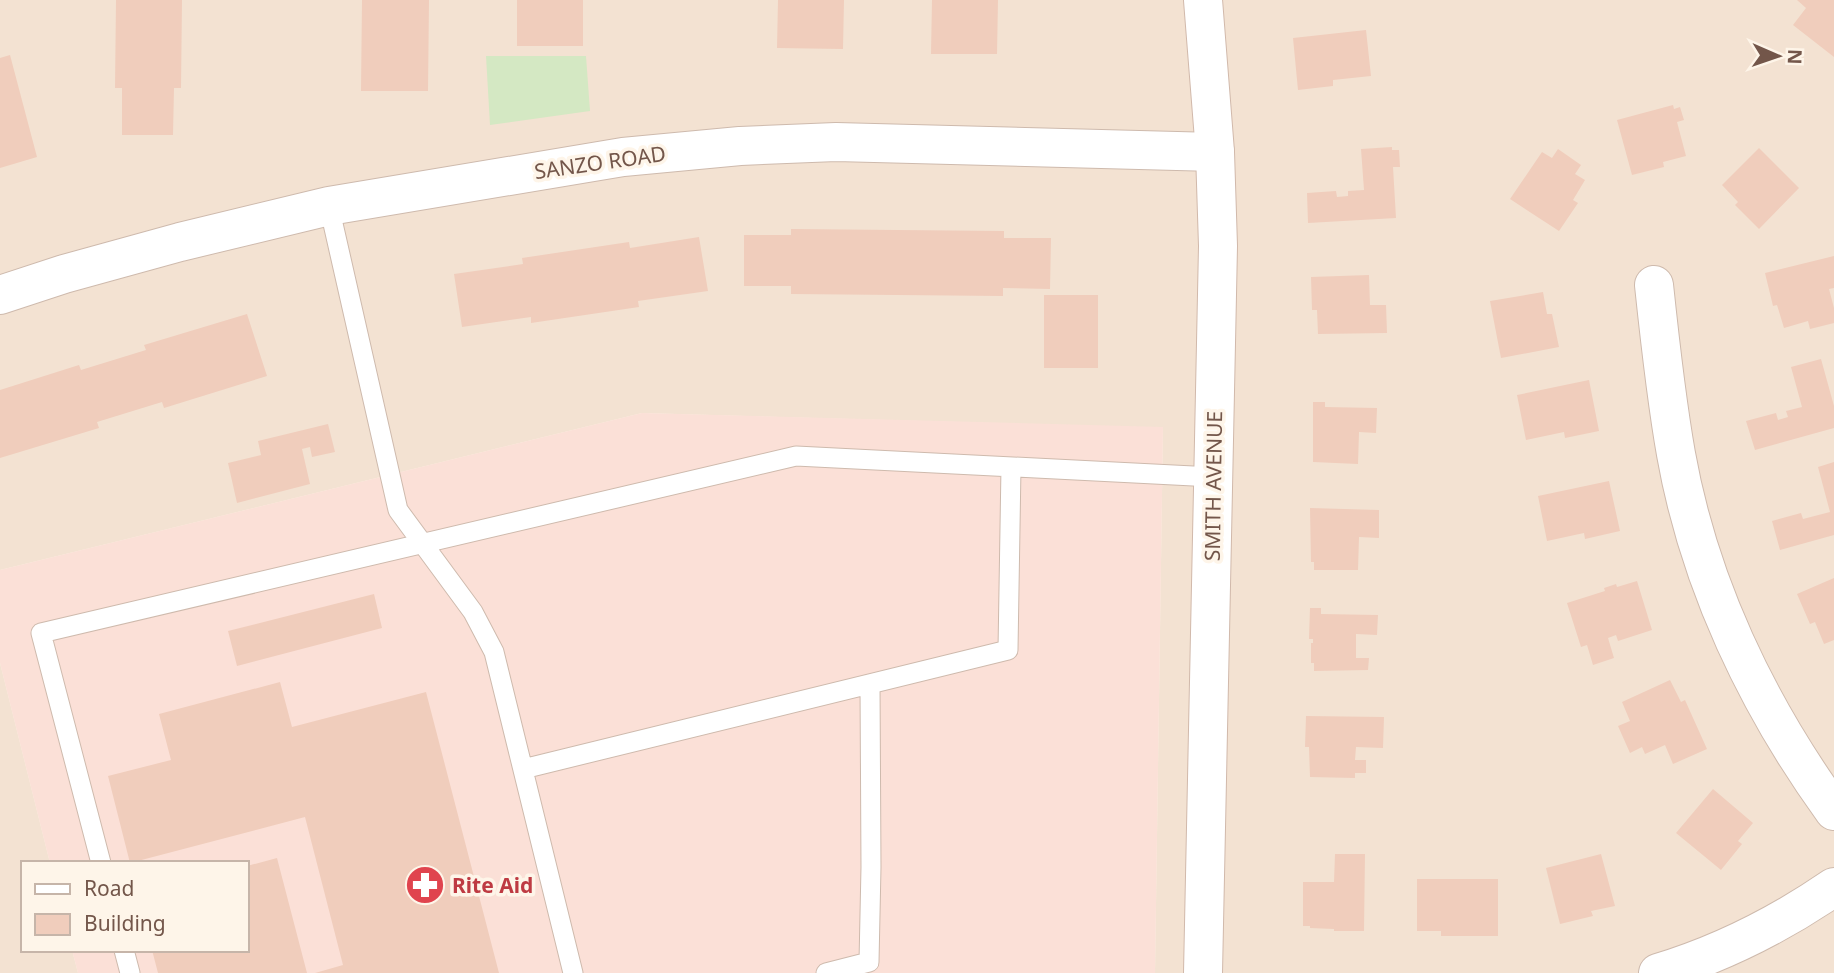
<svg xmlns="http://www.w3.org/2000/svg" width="1834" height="973" font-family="'Noto Sans',sans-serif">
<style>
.residential{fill:#f3e2d2}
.commercial{fill:#fbe0d7}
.grass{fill:#d4e8c3}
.building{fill:#f0cdbc}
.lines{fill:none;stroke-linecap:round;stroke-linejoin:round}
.service-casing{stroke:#cebaad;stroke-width:21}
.minor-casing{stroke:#cebaad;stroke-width:40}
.tertiary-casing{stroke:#cebaad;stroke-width:40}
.secondary-casing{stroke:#d1b9ab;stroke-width:40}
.service{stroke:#fff;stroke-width:19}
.minor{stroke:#fff;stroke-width:38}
.tertiary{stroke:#fff;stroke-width:38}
.secondary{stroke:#fff;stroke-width:38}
.labels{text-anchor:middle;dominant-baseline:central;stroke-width:7;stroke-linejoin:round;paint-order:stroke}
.street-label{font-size:21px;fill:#73564a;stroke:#fef5e9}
.health-label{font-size:21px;font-weight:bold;fill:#be3a42;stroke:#fef5e9;text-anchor:start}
</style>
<rect width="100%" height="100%" fill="#fbf1e3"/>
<path class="residential" d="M0,0H1834V973H1155L1163,428L642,413L0,570Z
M0,663L50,863H23V950H72L78,973H0Z"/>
<path class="commercial" d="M642,413L1163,427L1155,973H78L72,950H247V863H50L0,663V570Z"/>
<path class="grass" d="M486,56H586L590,111L490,125Z"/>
<path class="building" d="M116,0H182L181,88H174L173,135H122V88H115Z
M362,0H429L428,91H361Z
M517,0H583V46H517Z
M778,0H844L843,49L777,48Z
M932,0H998L997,54H931Z
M1797,0H1834V57L1793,25L1806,8Z
M1366,30L1371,76L1333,80V86L1298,90L1293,38Z
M10,55L37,157L0,168V58Z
M1673,105L1674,109L1680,107L1684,120L1677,122L1686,156L1663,162L1664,167L1632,175L1617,120Z
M1392,147V150H1399L1400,167H1393L1396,218L1308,223L1307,193L1336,191L1337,197L1348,196V191L1364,190L1361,149Z
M1759,148L1799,188L1759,229L1735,205L1738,202L1722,185Z
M1558,149L1581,165L1575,174L1585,180L1573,200L1578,203L1559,231L1510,199L1542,152L1552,158Z
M791,229L1004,231V238H1051L1050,289L1003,288V296L791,294V286H744V235H791Z
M699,237L708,291L638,301L639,307L531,323V317L462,327L454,274L523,264L522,258L629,242L630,248Z
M1834,256V288L1829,289L1834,308V323L1810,329L1808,321L1784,328L1777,305L1773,306L1765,273Z
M1369,275L1370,305H1386L1387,333L1318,334L1317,310H1312L1311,277Z
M1543,292L1547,314H1552L1559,347L1501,358L1490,301Z
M1044,295H1098V368H1044Z
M247,314L267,376L164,408L162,402L97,422L99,428L0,458V390L79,365L81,370L146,350L144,345Z
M1821,359L1834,406V428L1755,450L1746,421L1776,413L1778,420L1788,417L1786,411L1802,407L1791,367Z
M1589,380L1599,431L1565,438L1564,432L1526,440L1517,395Z
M1313,402H1325V407L1377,408L1376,433L1359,432L1358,464L1313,462Z
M328,424L335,452L312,457L310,447L302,449L310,484L237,503L228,463L261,455L258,441Z
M1834,462V535L1780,550L1772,521L1801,513L1803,519L1830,512L1818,467Z
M1609,481L1620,531L1585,539L1584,533L1547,541L1538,496Z
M1310,508L1379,510V538L1359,537L1358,570H1314V562H1311Z
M1834,578V640L1824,644L1815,622L1810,624L1797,594Z
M1637,581L1652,630L1618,641L1616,635L1608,638L1614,658L1593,665L1587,645L1581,647L1567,603L1605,591L1604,588L1616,584L1617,587Z
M374,594L382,628L237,666L228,631Z
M1310,608H1321V614L1378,615L1377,635L1356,634V658H1369L1368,670L1314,671V663H1311V643H1313V639H1309Z
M1670,680L1681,702L1685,700L1707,749L1673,764L1665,745L1645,754L1642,747L1630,753L1618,726L1630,721L1622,702Z
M280,682L292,727L426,692L499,973H315L343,965L305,817L130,863L108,776L171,760L159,714Z
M1306,716L1384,717L1383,748L1356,747L1355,760H1366V773H1355V778L1310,777L1309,747H1305Z
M1713,789L1753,823L1738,841L1742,844L1721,870L1676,833Z
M1335,854H1365L1364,931H1334V929L1310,928V926H1303V882H1334Z
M1601,854L1615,906L1591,911L1593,916L1560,924L1546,868Z
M277,858L307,973H158L152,950H247V866Z
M1417,879H1498V936H1441V931H1417Z"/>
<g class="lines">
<g class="service-casing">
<path id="service" d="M329,206L398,510L473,612L494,652L573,973
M523,769L1008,650L1011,467
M101,863L41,633L796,456L1213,477
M124,950L130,973
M826,973L869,962L871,867L870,684"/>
</g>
<g class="minor-casing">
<path id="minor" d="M1654,285C1660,342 1666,398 1676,454C1699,583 1757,705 1834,811
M1658,973C1721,954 1780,924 1834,887"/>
</g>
<g class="tertiary-casing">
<path id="tertiary" d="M0,295L64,274L180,242L329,206L623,157L740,146L836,142L1215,152"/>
</g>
<g class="secondary-casing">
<path id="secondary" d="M1203,0L1215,152L1218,246L1203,973"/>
</g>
<use href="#service" class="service"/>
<use href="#minor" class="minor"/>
<use href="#tertiary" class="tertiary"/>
<use href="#secondary" class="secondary"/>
</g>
<defs>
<g id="pharmacy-disc" transform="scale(2.0125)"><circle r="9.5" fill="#e0444e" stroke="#fef5e9"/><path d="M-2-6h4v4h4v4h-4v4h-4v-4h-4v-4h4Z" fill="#fff"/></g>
</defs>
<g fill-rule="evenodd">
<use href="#pharmacy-disc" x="425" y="885"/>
</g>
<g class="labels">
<g class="street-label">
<text transform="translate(600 162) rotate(-8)">SANZO ROAD</text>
<text transform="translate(1213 486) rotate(-89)">SMITH AVENUE</text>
</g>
<g class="health-label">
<text x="452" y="885">Rite Aid</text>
</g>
</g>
<rect x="21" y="861" width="228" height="91" fill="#fef5e9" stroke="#c6b5a9" stroke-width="2"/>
<rect x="35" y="884" width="35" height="10" fill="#ffffff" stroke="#c6b5a9" stroke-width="2"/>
<text x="84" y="896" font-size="21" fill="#73564a">Road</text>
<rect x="35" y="914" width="35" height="21" fill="#f0cdbc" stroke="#c6b5a9" stroke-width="2"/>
<text x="84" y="931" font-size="21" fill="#73564a">Building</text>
<g transform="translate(1778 56) rotate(92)" stroke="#fef5e9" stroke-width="5" paint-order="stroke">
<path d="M0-5L12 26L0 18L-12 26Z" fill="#73564a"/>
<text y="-10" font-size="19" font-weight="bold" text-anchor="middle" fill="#73564a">N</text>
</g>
</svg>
